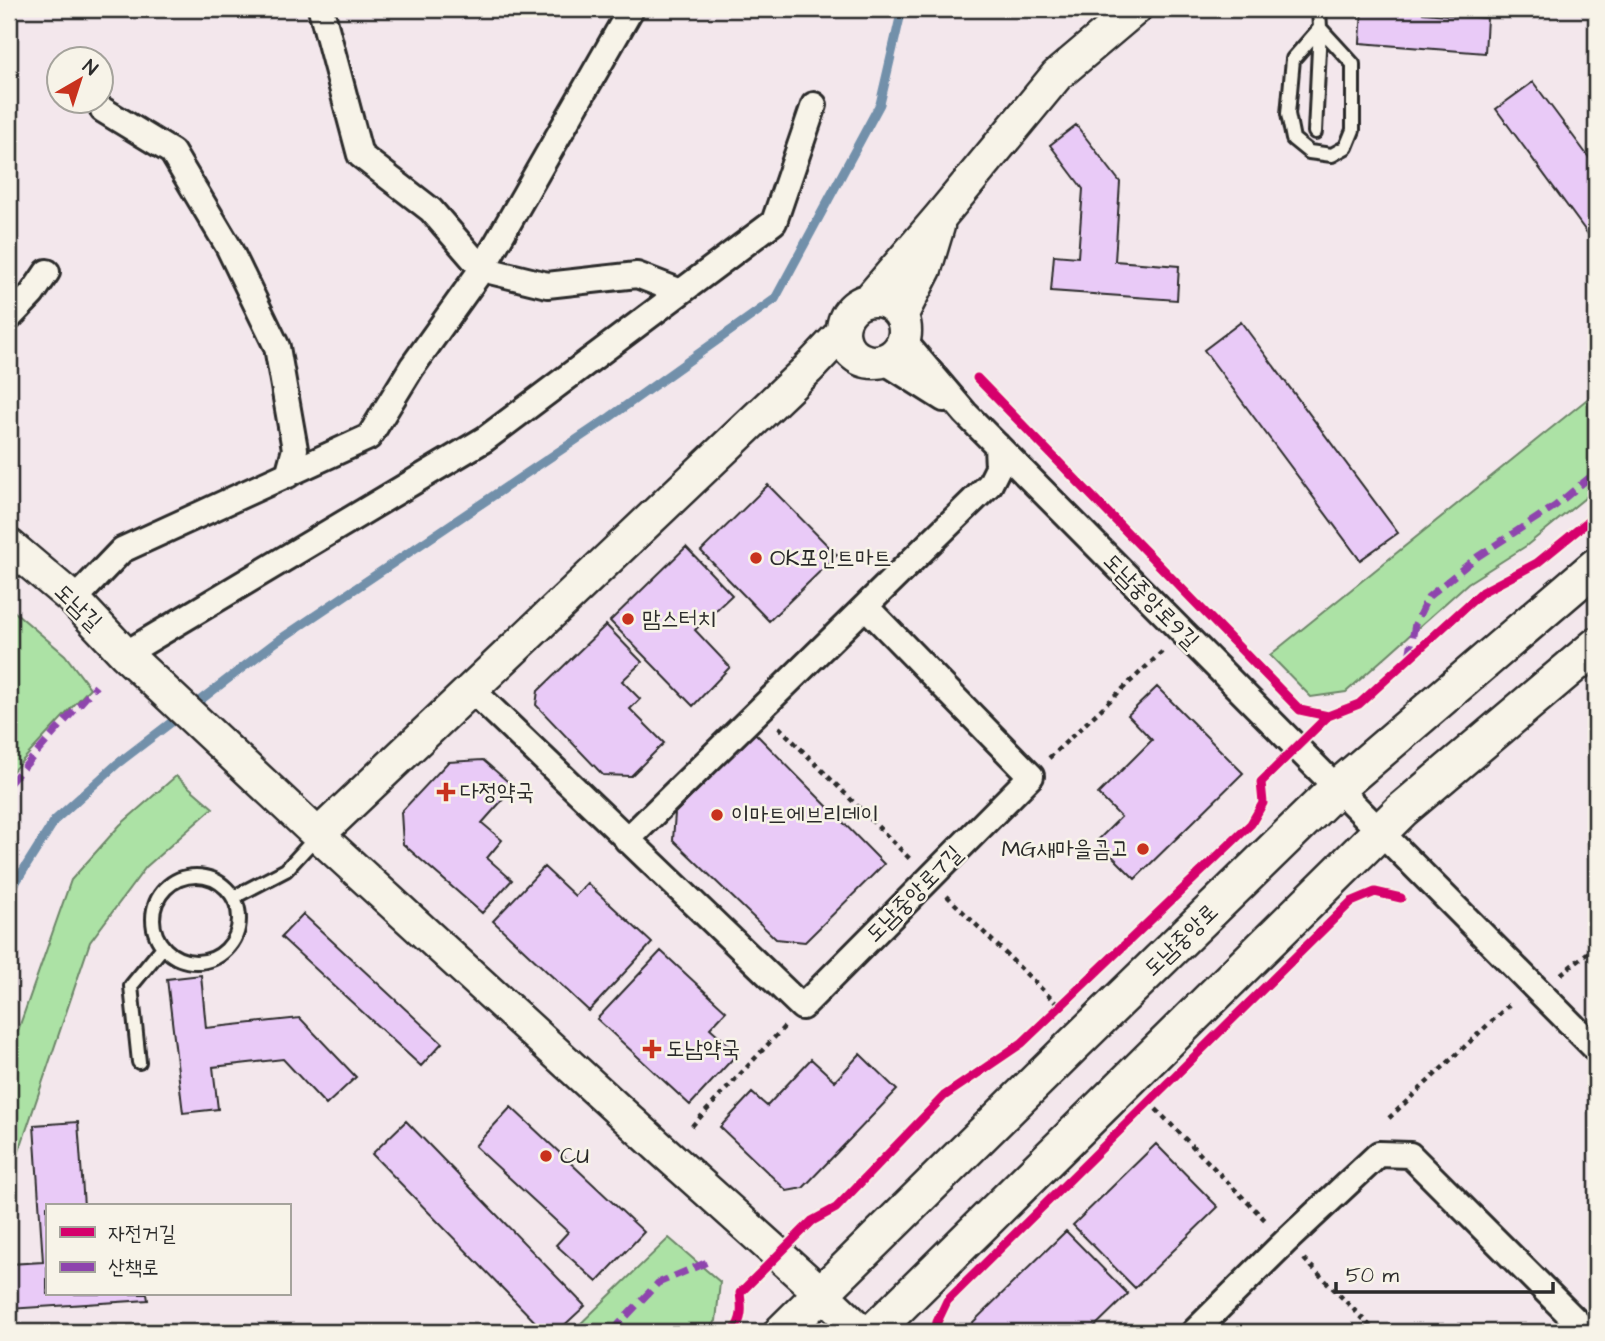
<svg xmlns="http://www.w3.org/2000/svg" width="1605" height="1341" font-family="'Architects Daughter','Poor Story',sans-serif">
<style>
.green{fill:#ace2a5;stroke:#6c8668;stroke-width:2}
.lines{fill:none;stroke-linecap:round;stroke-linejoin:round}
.stream{stroke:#7290aa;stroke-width:9}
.building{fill:#e9caf7;stroke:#2b2b2b;stroke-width:2}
.service-casing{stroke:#2b2b2b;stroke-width:18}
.minor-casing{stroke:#2b2b2b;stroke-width:30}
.tertiary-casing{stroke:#2b2b2b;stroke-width:37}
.secondary-casing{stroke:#2b2b2b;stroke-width:40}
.path{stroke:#2b2b2b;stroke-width:4.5;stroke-dasharray:5 5;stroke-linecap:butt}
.service{stroke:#f7f3e8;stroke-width:12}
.minor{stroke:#f7f3e8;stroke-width:24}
.tertiary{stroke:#f7f3e8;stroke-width:32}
.secondary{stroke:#f7f3e8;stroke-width:35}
.quiet{stroke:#8e44ad;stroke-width:7;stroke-dasharray:14 7;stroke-linecap:butt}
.cycleway-casing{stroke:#f7f3e8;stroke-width:13}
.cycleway{stroke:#d6006c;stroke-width:9}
.poi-dot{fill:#c8321e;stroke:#f7f3e8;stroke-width:2.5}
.labels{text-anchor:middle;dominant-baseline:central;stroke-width:5;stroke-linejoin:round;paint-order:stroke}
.poi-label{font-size:23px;fill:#2b2b2b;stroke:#f7f3e8;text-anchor:start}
.street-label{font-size:23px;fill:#2b2b2b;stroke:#f7f3e8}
</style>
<rect width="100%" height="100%" fill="#f3e7ec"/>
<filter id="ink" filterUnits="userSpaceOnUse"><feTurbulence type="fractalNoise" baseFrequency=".0143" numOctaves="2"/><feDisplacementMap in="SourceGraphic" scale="14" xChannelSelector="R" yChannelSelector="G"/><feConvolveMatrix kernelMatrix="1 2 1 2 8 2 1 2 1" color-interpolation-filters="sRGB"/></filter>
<g filter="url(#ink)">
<path class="green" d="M1596,392V489L1526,546L1468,583L1346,692L1311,697L1270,655Z
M9,607L65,655L90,688L9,775Z
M176,776L213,808L146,867L90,942L9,1181V1056L71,880L120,825Z
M669,1238L720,1282L716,1321L705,1332H572Z"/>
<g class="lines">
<path class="stream" d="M9,893L55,820L117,764L276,642L610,417L775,299L880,104L902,9"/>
</g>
<path class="building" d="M1362,9H1424L1423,13L1487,18L1485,53L1360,43Z
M1533,82L1596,167V245L1496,109Z
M1076,125L1120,182L1115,261L1179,266L1177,300L1051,291L1054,255L1078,257L1083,189L1050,145Z
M1241,322L1398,533L1360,560L1204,350Z
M768,485L837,555L769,621L701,551Z
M686,547L732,595L695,630L730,667L693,706L610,621Z
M606,625L642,662L622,681L640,699L630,709L664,743L631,776L603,775L536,705L538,691Z
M1157,687L1243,773L1135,879L1097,841L1121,817L1098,794L1152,740L1128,715Z
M755,733L884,864L805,942L776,939L673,840L675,813Z
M483,760L514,787L482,823L502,840L487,858L512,880L482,913L403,844L401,812L448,762Z
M544,867L575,896L587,883L652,943L589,1011L493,921Z
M303,914L442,1043L421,1066L281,937Z
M661,951L726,1011L710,1028L738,1053L690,1105L597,1019Z
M201,975L206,1028L300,1018L356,1077L326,1105L283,1059L213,1067L218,1109L183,1113L167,979Z
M860,1054L897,1090L803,1188L787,1191L720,1127L752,1093L767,1106L811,1059L835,1081Z
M511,1107L644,1232L597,1282L556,1245L568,1232L475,1146Z
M406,1121L585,1306L557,1332H545L372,1154Z
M78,1122L84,1206H47V1294H147L148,1300L9,1309V1264L43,1262L34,1125Z
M1156,1144L1218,1207L1135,1288L1073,1225Z
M1066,1231L1128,1294L1089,1332H963Z"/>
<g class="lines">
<g class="service-casing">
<path id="service" d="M1320,28L1353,64V130L1346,147L1332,155L1309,152L1293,139L1288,114L1293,59Z
M1315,132L1320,28L1319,9
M153 919a43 43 0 1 1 86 0a43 43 0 1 1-86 0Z
M234,897L286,870L318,835
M139,1062L131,986L163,947"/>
</g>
<g class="minor-casing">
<path id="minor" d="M321,9L360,155L431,210L482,269L547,285L637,275L681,292
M103,110L172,152L228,246L277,347L295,449L288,475
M9,318L32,294L47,272
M903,340L965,413L1596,1049
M884,361L944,399
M74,600L122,550L369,437L412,367L482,269L631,9
M125,654L485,439L774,222L814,105
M471,689L802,1007L1031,776L866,607
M627,840L990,484L998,468L997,445
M1194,1332L1286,1241L1379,1154L1410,1155L1587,1332"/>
</g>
<g class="tertiary-casing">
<path id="tertiary" d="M843 331a31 31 0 1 1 62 0a31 31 0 1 1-62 0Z
M869,300L940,217L1057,75L1135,9
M901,316L925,269L938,226
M9,545L74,600L125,654L318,835L661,1149L821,1293L862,1332
M318,835L808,369L842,333"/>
</g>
<g class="secondary-casing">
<path id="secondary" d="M782,1332L1073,1045L1337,788L1596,566
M873,1332L1402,810L1596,646"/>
</g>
<path class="path" d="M779,727L911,860
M1049,758L1165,649
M947,896L1060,1007
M1561,974L1596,946
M1149,1102L1268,1223
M1389,1118L1512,1002
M692,1126L785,1026
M1304,1259L1376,1332"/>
<use href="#service" class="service"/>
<use href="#minor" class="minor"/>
<use href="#tertiary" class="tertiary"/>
<use href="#secondary" class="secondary"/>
<path class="quiet" d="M1409,657L1415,624L1428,597L1477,557L1555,506L1596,472
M9,784L96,686
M613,1332L619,1324L658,1283L712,1260"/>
<g class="cycleway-casing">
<path id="cycleway" d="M977,378L1300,710L1328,716L1359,704L1482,592L1537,563L1596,515
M733,1332C743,1319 742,1308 740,1293L812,1221L836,1208L944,1096L1022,1043L1251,824L1263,803L1261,782L1328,716
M935,1332L937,1322L947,1301L1351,902L1375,892L1401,898"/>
</g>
<use href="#cycleway" class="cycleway"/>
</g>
</g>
<g class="poi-dot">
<circle cx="756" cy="558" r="7"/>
<circle cx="628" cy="619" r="7"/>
<path d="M442.5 781.5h7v7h7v7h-7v7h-7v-7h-7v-7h7z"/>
<circle cx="717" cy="815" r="7"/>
<circle cx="1143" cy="849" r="7"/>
<path d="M648.5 1038.5h7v7h7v7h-7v7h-7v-7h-7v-7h7z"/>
<circle cx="546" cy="1156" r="7"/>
</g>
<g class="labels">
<g class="poi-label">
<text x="770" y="558">OK포인트마트</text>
<text x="642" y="619">맘스터치</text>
<text x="460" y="792">다정약국</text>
<text x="731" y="815">이마트에브리데이</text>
<text x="1129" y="849" text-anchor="end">MG새마을금고</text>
<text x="666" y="1049">도남약국</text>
<text x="560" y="1156">CU</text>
</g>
<g class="street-label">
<text transform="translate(1151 601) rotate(45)">도남중앙로9길</text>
<text transform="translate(78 607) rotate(44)">도남길</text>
<text transform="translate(914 894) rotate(-45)">도남중앙로7길</text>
<text transform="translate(1181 940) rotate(-44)">도남중앙로</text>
</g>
</g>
<rect width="1605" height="1341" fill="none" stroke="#f7f3e8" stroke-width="35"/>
<rect x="18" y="18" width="1570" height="1306" fill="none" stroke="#2b2b2b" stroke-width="2.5" filter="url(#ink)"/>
<rect x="46" y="1204" width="245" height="91" fill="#f7f3e8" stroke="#a5a39c" stroke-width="2"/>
<rect x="60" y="1227" width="35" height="10" fill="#d6006c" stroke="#a5a39c" stroke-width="2"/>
<text x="108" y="1240" font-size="21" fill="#2b2b2b">자전거길</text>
<rect x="60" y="1262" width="35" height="10" fill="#8e44ad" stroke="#a5a39c" stroke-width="2"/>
<text x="108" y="1274" font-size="21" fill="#2b2b2b">산책로</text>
<g transform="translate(80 80) rotate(39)"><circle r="33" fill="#f7f3e8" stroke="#a5a39c" stroke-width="2"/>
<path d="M0-5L12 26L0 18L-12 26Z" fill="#c8321e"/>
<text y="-10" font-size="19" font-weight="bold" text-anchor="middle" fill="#2b2b2b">N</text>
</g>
<path d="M1336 1282v10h217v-10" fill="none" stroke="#2b2b2b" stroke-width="3.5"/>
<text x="1346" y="1282" font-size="21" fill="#2b2b2b" stroke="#f7f3e8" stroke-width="5" paint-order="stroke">50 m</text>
</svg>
